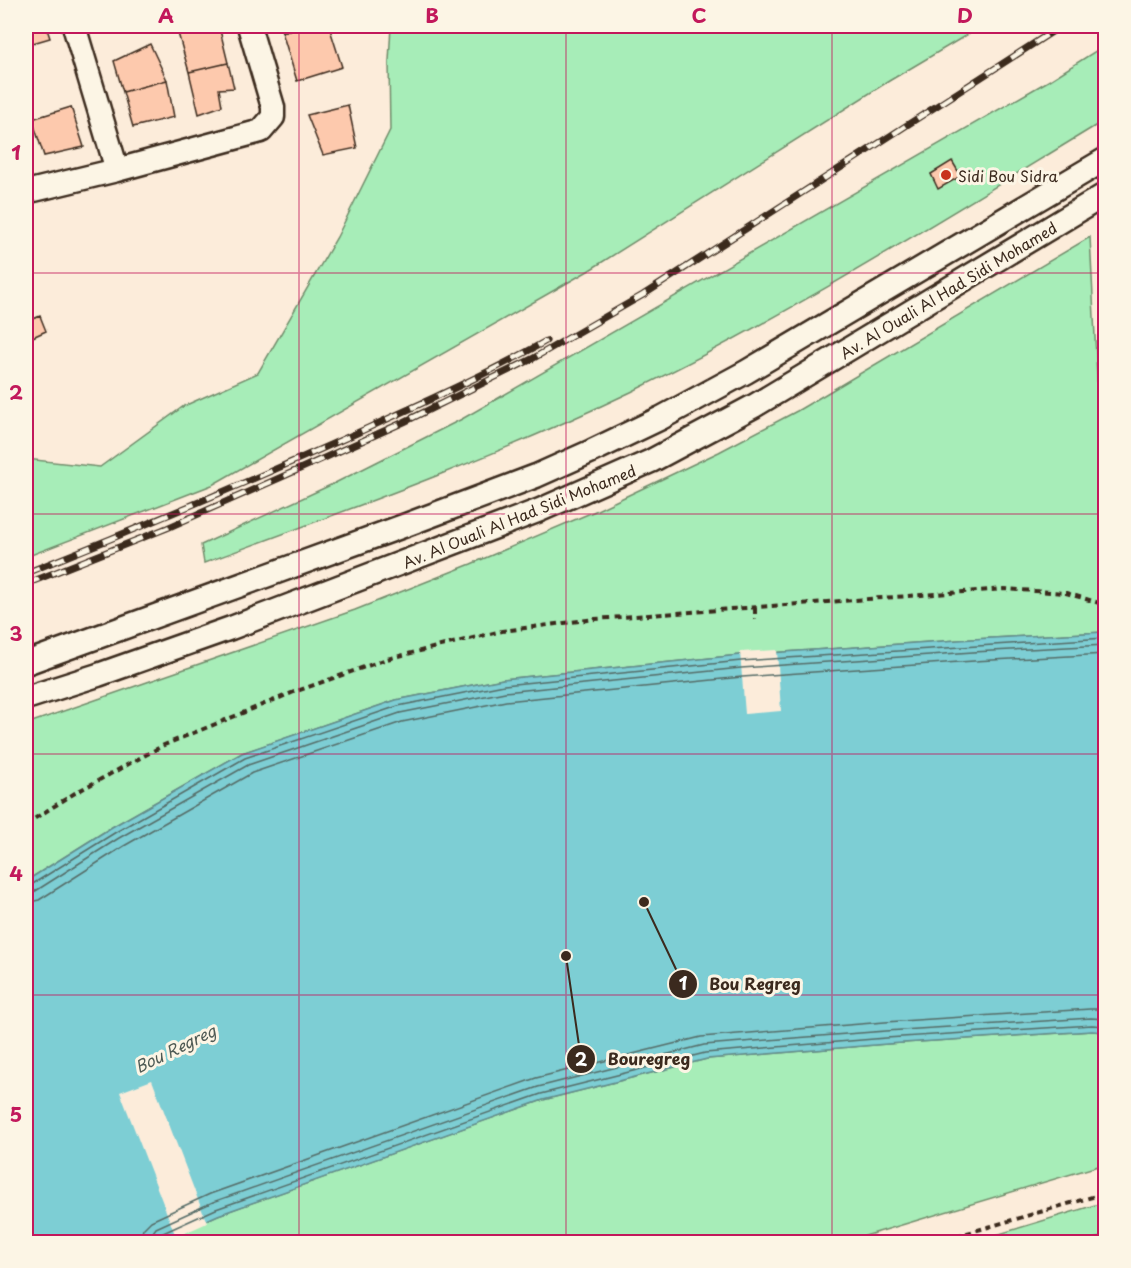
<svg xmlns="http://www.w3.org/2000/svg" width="1131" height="1268" font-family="'Playpen Sans',sans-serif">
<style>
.green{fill:#a7edb8;stroke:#718c6b;stroke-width:1.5;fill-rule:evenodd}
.water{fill:#7dced4;stroke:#638c8b;stroke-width:1.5}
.pier{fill:#fcecda}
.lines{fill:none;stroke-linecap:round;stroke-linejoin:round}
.shore{stroke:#556c67;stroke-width:1.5}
.building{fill:#fdc9ad;stroke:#3b2a1e;stroke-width:1.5}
.minor-casing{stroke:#3b2a1e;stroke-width:27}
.path{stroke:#3b2a1e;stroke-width:4;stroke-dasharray:6 4.5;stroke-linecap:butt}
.minor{stroke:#fcf5e5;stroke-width:22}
.rail-casing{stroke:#3b2a1e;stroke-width:7}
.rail{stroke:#fcf5e5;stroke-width:4.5;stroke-dasharray:14;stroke-linecap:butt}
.grid{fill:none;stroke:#c2185b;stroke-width:1.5;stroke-opacity:0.55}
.poi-dot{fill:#c8321e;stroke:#fcf5e5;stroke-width:2}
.labels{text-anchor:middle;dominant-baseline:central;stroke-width:6;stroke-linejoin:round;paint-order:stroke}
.poi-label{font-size:15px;fill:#3b2a1e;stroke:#fcf5e5;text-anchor:start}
.street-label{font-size:15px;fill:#3b2a1e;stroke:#fcf5e5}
.water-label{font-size:16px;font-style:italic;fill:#4f5b55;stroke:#fcf5e5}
.leader{fill:none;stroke:#3b2a1e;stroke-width:2}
.callout-dot{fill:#3b2a1e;stroke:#fcf5e5;stroke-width:2}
.mark-label{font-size:18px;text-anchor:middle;font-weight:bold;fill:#fff}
.callout-label{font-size:16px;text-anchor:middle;font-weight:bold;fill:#3b2a1e;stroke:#fcf5e5;stroke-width:6;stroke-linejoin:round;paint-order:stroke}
.neatline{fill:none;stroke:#c2185b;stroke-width:2}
.grid-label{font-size:20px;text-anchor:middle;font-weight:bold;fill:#c2185b}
</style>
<rect width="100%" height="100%" fill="#fcecda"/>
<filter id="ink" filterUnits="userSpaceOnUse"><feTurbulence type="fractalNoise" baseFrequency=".0167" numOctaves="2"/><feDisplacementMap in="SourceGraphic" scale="12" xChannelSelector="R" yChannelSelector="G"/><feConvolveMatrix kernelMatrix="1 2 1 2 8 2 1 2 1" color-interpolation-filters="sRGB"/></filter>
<g filter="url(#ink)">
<path class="green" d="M391,26H982L889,81L588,271L212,485L26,557V459L100,467L184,406L258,373L337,237L390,130L389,61Z
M1105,45V120C950,214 795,312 631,392C493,458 348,510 204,563L201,545L335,483L462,419L1050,80ZM952,162L939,188L931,174Z
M1090,237L1105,537V632L973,639L740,655L503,679L396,700L242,753L112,827L26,881V724L355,610L471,564L593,512L719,452L797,411Z
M1092,1031L1105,1032V1164L845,1242H158L218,1215L543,1100L707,1059L887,1044Z
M1105,1202V1236L1080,1242H973Z"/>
<path class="water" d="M1105,632V1032L1092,1031L887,1044L707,1059L543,1100L218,1215L158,1242H26V881L112,827L242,753L396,700L503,679L740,655L973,639Z"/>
<path class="pier" d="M777,650L781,711L745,714L740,652Z
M152,1080L207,1223L176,1237L120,1092Z"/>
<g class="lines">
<path class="shore" d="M26,886L31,885L116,832L245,758L398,706L504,685L741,661L1106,638
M26,894L34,892L119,838L248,765L400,713L505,692L741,668L973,652L1106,645
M26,903L39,900L124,846L252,773L402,722L506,701L742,677L974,661L1106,654
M140,1242L143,1229L151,1221L210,1194L536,1078L701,1037L885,1022L1090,1009H1106
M149,1242L151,1235L156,1228L213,1202L538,1087L704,1045L886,1031L1091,1018L1106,1019
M157,1242L158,1238L161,1234L216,1209L541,1094L705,1053L886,1038L1092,1025L1106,1026"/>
</g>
<path class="building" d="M26,26H46L50,38L26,45Z
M203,26H219L228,63L189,72L178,33Z
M280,26H308L282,32Z
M308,26H329L342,67L297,81L282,32Z
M150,44L167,80L123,92L114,61Z
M228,63L234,88L219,89L222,106L199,114L189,72Z
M167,80L174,117L133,127L123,92Z
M348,105L357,148L323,155L307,115Z
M71,107L84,147L44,156L32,119Z
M952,161L961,176L938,189L931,174Z
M40,316L46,331L26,340V322Z"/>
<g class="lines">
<g class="minor-casing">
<path id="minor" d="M74,26L117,170
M26,192L117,170L261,131L273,117V107L249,26
M26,663L406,525L536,476L592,451L661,418L746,372L1106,159
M26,698L98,675L231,628L540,510L651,461L754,406L1106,194"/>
</g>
<path class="path" d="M755,608V620
M26,824L75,793L164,745L294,692L387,659L502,631L595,619L1004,589L1066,593L1106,605
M936,1242L1106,1193"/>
<use href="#minor" class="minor"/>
<g class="rail-casing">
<path id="rail" d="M26,573C137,529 248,482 357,433C420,404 486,375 546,341
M26,584L167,528L293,472L404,422L532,359L643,295L1061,26"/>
</g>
<use href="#rail" class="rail"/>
</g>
</g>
<path class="grid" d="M299,26V1242M566,26V1242M832,26V1242M26,273H1106M26,514H1106M26,754H1106M26,995H1106"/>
<circle class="poi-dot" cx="946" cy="175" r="6"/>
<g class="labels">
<g class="poi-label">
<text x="958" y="175">Sidi Bou Sidra</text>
</g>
<g class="street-label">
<text transform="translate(948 290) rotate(-31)">Av. Al Ouali Al Had Sidi Mohamed</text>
<text transform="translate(519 516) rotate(-22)">Av. Al Ouali Al Had Sidi Mohamed</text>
</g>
<g class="water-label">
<text transform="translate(175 1048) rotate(-26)">Bou Regreg</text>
</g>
</g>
<path class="leader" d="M644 902L683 984M566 956L581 1059"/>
<g class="callout-dot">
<circle cx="644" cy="902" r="6"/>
<circle cx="566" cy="956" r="6"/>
<circle cx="683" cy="984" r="15"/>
<circle cx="581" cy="1059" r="15"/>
</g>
<g class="mark-label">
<text x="683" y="990">1</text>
<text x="581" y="1066">2</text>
</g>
<g class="callout-label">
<text x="755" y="990">Bou Regreg</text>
<text x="649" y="1065">Bouregreg</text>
</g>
<rect width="1131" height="1268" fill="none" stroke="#fcf5e5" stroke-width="66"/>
<rect x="33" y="33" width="1065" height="1202" class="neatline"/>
<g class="grid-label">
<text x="166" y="23">A</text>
<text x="432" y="23">B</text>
<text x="699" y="23">C</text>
<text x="965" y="23">D</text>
<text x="16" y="160">1</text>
<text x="16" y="400">2</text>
<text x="16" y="641">3</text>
<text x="16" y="881">4</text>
<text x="16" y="1122">5</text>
</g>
</svg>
